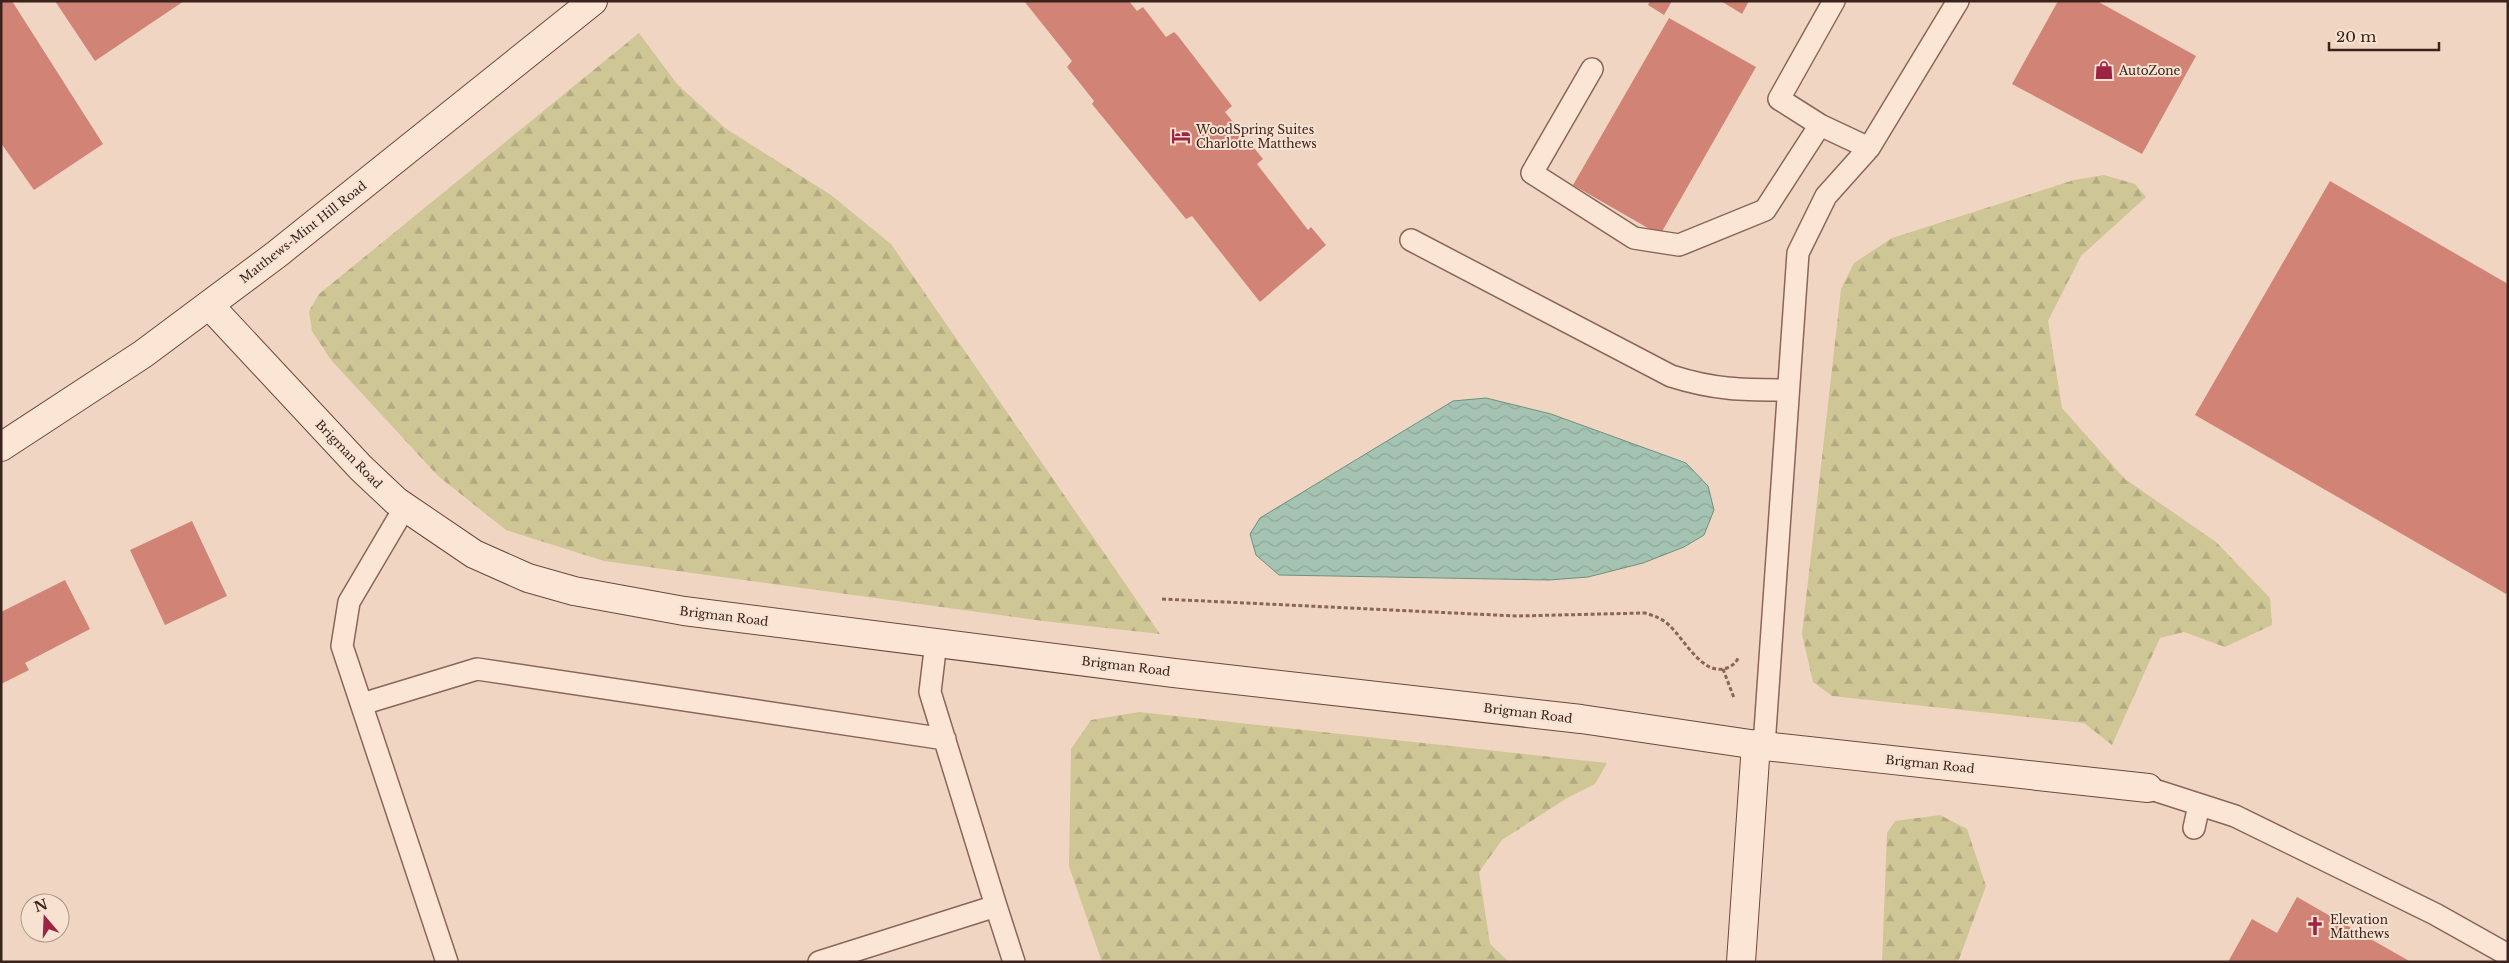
<svg xmlns="http://www.w3.org/2000/svg" width="2509" height="963" font-family="'Libre Baskerville',serif">
<style>
.forest{fill:url(#forest-firs)}
.water{fill:url(#water-waves);stroke:#6b927d}
.building{fill:#d18376}
.lines{fill:none;stroke-linecap:round;stroke-linejoin:round}
.lane-casing{stroke:#8c6558;stroke-width:24}
.secondary-casing{stroke:#6d473b;stroke-width:30}
.path{stroke:#8c6558;stroke-width:3;stroke-dasharray:4 2.5;stroke-linecap:butt}
.lane{stroke:#fbe6d6;stroke-width:21}
.secondary{stroke:#fbe6d6;stroke-width:28}
.labels{text-anchor:middle;dominant-baseline:central;stroke-width:4;stroke-linejoin:round;paint-order:stroke}
.poi-label{font-size:12px;fill:#3a231d;stroke:#f7e2d2;text-anchor:start}
.street-label{font-size:12px;fill:#3a231d;stroke:#f7e2d2}
</style>
<defs>
<pattern id="forest-firs" width="22" height="20" patternUnits="userSpaceOnUse" patternTransform="scale(1.25)"><rect width="22" height="20" fill="#cfc695"/><path d="M5 1l3.5 6h-7zM16 11l3.5 6h-7z" fill="#b2aa80"/></pattern>
<pattern id="water-waves" width="16" height="10" patternUnits="userSpaceOnUse" patternTransform="scale(1.25)"><rect width="16" height="10" fill="#a5c3b2"/><path d="M0 5q4-4 8 0t8 0" fill="none" stroke="#8fa799"/></pattern>
</defs>
<rect width="100%" height="100%" fill="#f0d6c2"/>
<path class="forest" d="M639,33L677,84L725,128L831,195L891,244L1160,634L1043,621L604,561L506,530L438,476L331,360L312,331L309,311L319,294Z
M2104,175L2135,184L2146,197L2081,256L2048,321L2062,408L2125,479L2216,542L2270,598L2272,625L2225,647L2184,632L2160,638L2112,745L2084,723L1832,696L1813,682L1802,634L1841,289L1854,263L1892,238L2074,180Z
M1139,712L1607,763L1595,784L1567,798L1502,840L1479,872L1490,944L1509,962H1102L1069,866L1071,749L1091,720Z
M1940,815L1967,829L1986,886L1958,962H1882L1887,833L1895,821Z"/>
<path class="water" d="M1486,398L1551,414L1686,463L1708,486L1714,510L1704,535L1684,547L1643,563L1588,577L1549,580L1279,575L1256,555L1250,534L1260,518L1453,401Z"/>
<path class="building" d="M1,1H12L103,144L34,190L1,143Z
M55,1H184L95,61Z
M1024,1H1129L1137,11L1143,7L1166,37L1174,32L1178,36L1232,106L1225,112L1263,159L1257,164L1308,230L1311,227L1326,245L1260,302L1192,216L1186,219L1092,104L1094,101L1067,67L1072,61Z
M1650,1H1672L1664,15L1648,5Z
M1721,1H1749L1742,14Z
M2058,1H2097L2196,56L2142,154L2012,84Z
M1669,18L1756,67L1660,235L1573,185Z
M2330,181L2508,284V595L2195,415Z
M192,521L227,596L165,625L130,550Z
M65,580L90,629L25,663L29,670L1,684V612Z
M2297,897L2411,962H2228L2252,919L2277,933Z"/>
<g class="lines">
<g class="lane-casing">
<path id="lane" d="M1834,1L1779,99L1820,125L1869,148
M1592,69L1532,173L1634,238L1679,245L1765,210L1820,125
M1411,240L1671,376C1715,390 1743,390 1788,390
M405,507L349,602L342,646L447,962
M362,704L477,669L945,739
M1764,746L1798,253L1826,196L1869,148L1958,1
M2148,788L2235,816L2435,914L2508,955
M2194,828L2199,805
M996,906L1014,962
M819,962L996,906L930,692L936,642"/>
</g>
<g class="secondary-casing">
<path id="secondary" d="M209,305L361,468L396,501L474,554L528,578L574,591L684,611L1174,673L1581,719L1764,746L2148,788
M1,447L143,354L277,254L593,1
M1741,962L1756,744"/>
</g>
<path class="path" d="M1162,599L1516,616L1645,613C1655,616 1663,619 1670,626C1684,639 1703,677 1727,668C1732,666 1736,663 1738,658
M1723,669L1734,698"/>
<use href="#lane" class="lane"/>
<use href="#secondary" class="secondary"/>
</g>
<defs>
<g id="shop-bare" transform="scale(1.5)"><path d="M-5-2.5h2.3a2.7 3.5 0 0 1 5.4 0H5L5.5 6h-11ZM-1.5-2.5h3a1.5 2.3 0 0 0-3 0Z" fill="#9e2446" stroke="#f7e2d2" stroke-width="2.5" paint-order="stroke"/></g>
<g id="hotel-bare" transform="scale(1.5)"><path d="M-6-4.5h1.5V1H6V5H4.5V3h-9V5H-6ZM-4 0a1.8 1.8 0 1 1 3.6 0ZM.5 0V-2.5h3Q6-2.5 6 0Z" fill="#9e2446" stroke="#f7e2d2" stroke-width="2.5" paint-order="stroke"/></g>
<g id="church-bare" transform="scale(1.5)"><path d="M-1.2-6h2.4v3.5h3.3v2.4h-3.3V6h-2.4V-.1h-3.3v-2.4h3.3Z" fill="#9e2446" stroke="#f7e2d2" stroke-width="2.5" paint-order="stroke"/></g>
</defs>
<g fill-rule="evenodd">
<use href="#shop-bare" x="2104" y="70"/>
<use href="#hotel-bare" x="1181" y="136"/>
<use href="#church-bare" x="2315" y="926"/>
</g>
<g class="labels">
<g class="poi-label">
<text x="2119" y="70">AutoZone</text>
<text x="1196" y="129">WoodSpring Suites<tspan x="1196" dy="14">Charlotte Matthews</tspan></text>
<text x="2330" y="919">Elevation<tspan x="2330" dy="14">Matthews</tspan></text>
</g>
<g class="street-label">
<text transform="translate(303 232) rotate(-38)">Matthews-Mint Hill Road</text>
<text transform="translate(349 454) rotate(46)">Brigman Road</text>
<text transform="translate(724 616) rotate(7)">Brigman Road</text>
<text transform="translate(1126 666) rotate(7)">Brigman Road</text>
<text transform="translate(1528 713) rotate(7)">Brigman Road</text>
<text transform="translate(1930 764) rotate(6)">Brigman Road</text>
</g>
</g>
<rect width="2509" height="963" fill="none" stroke="#3a231d" stroke-width="5"/>
<g transform="translate(45 918) rotate(341)"><circle r="24" fill="#f7e2d2" stroke="#ab968a"/>
<path d="M0-4L9 19L0 12L-9 19Z" fill="#9e2446"/>
<text y="-8" font-size="14" font-weight="bold" text-anchor="middle" fill="#3a231d">N</text>
</g>
<path d="M2329 42v8h110v-8" fill="none" stroke="#3a231d" stroke-width="2.5"/>
<text x="2336" y="42" font-size="15" fill="#3a231d" stroke="#f7e2d2" stroke-width="4" paint-order="stroke">20 m</text>
</svg>
